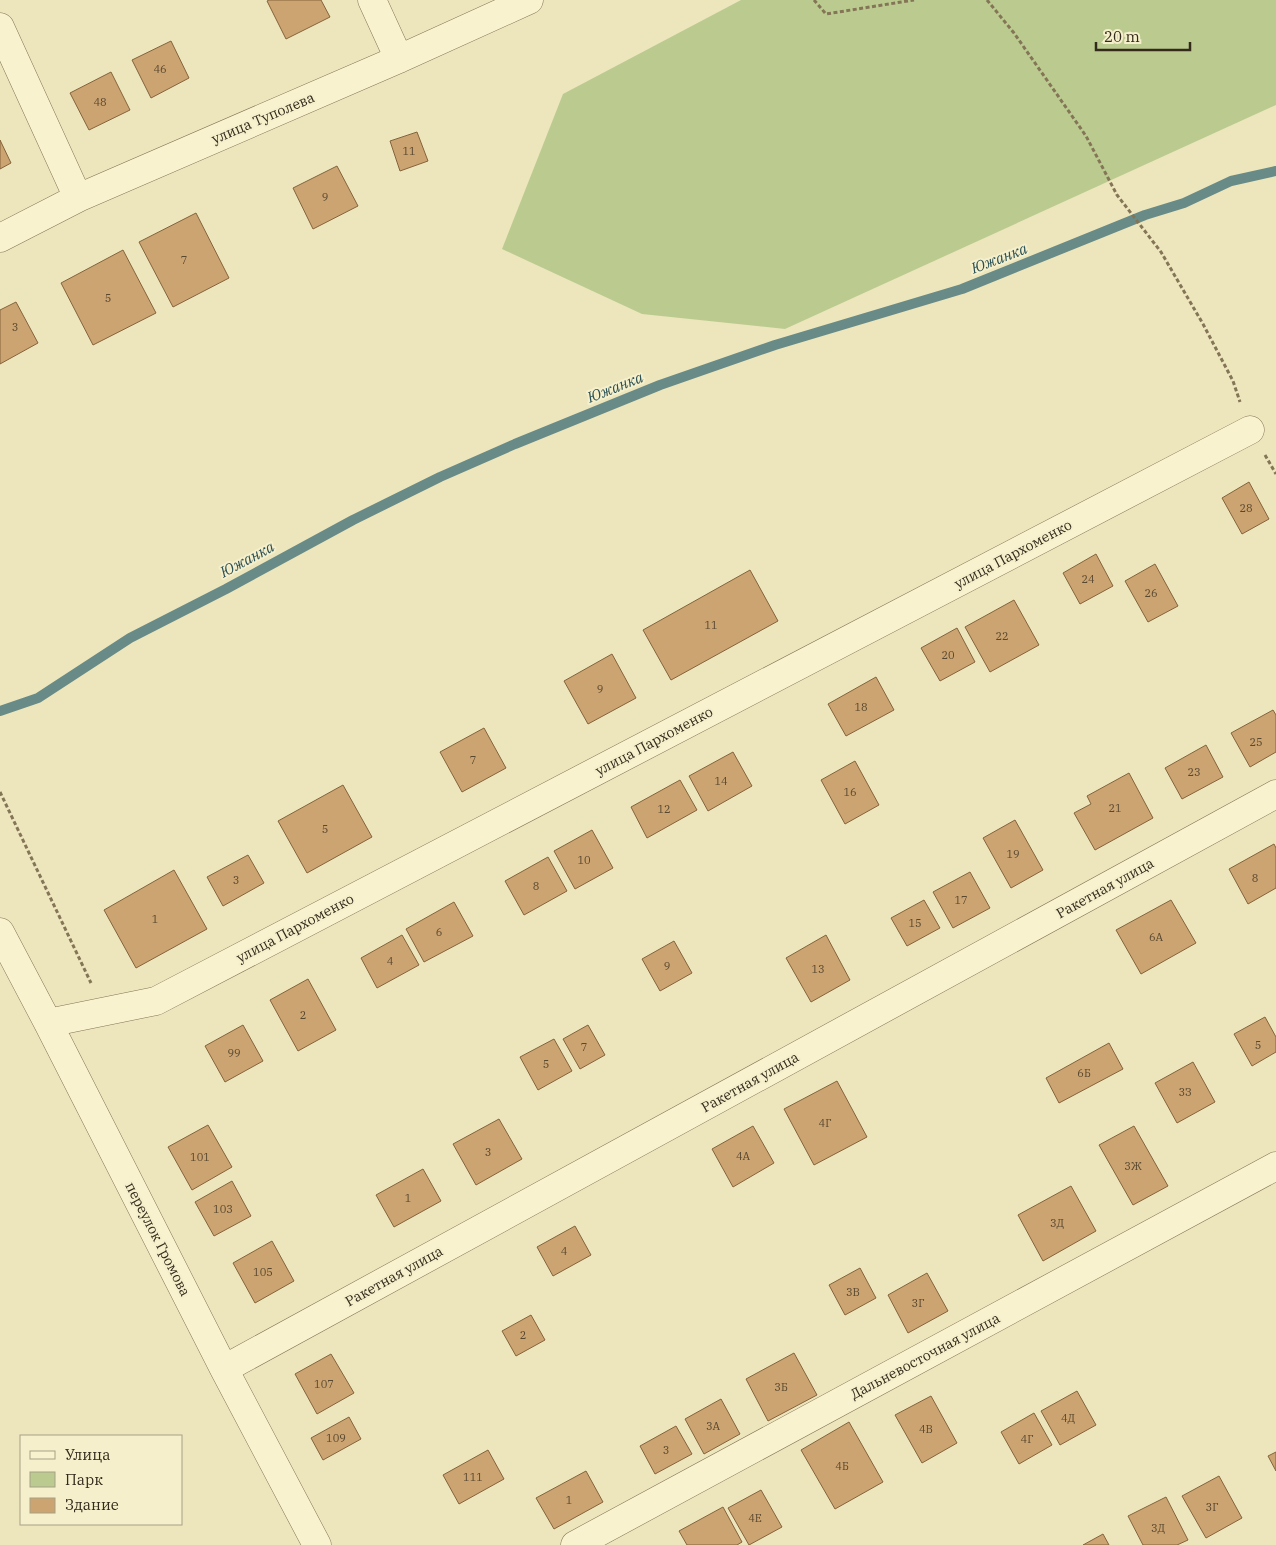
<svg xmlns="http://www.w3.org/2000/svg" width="1276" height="1545" font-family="'IBM Plex Serif',serif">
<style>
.green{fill:#bbcb90}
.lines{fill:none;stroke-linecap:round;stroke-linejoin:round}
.stream{stroke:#688b88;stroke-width:10}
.building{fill:#cca471;stroke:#84633c}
.minor-casing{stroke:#847556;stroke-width:29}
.path{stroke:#847556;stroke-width:3;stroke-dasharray:4 2.5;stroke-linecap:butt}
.minor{stroke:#f9f2cf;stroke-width:28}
.labels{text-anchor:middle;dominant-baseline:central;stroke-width:4;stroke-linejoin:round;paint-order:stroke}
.number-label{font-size:11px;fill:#594830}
.street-label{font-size:14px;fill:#332a1b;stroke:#f5efcb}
.water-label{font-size:15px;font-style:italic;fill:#2a5054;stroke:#f5efcb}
</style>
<rect width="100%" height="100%" fill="#ede6bc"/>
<path class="green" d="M741,0H1276V105L785,329L642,314L502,249L563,94Z"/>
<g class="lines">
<path class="stream" d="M0,711L38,698L130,638L226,589L353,520L440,477L515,444L660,385L775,345L962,289L1145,215L1184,203L1231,181L1276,171"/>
</g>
<path class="building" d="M269,0H321L330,17L286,39L267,1Z
M171,41L189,78L151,98L132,60Z
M111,72L130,110L89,130L70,93Z
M417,132L428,161L400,171L390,141Z
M0,140L11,163L0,169Z
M337,166L358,206L313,229L293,188Z
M196,213L229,278L173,307L139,242Z
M123,250L156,313L93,345L61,283Z
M16,302L38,343L0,364V310Z
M1249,482L1269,519L1242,534L1222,498Z
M1096,554L1113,586L1080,604L1063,573Z
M1155,564L1178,606L1148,622L1125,581Z
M750,570L778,621L671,680L643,630Z
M1014,600L1039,645L990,672L965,627Z
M957,628L975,662L940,681L921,648Z
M612,654L636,698L588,724L564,681Z
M876,677L894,710L846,736L828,704Z
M1273,710L1276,715V752L1250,767L1231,733Z
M484,728L506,768L462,792L440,752Z
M1206,745L1223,777L1182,799L1165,768Z
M733,752L752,786L708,811L689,776Z
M855,761L879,805L845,824L821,780Z
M1129,773L1153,818L1095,850L1074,813L1091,804L1087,796Z
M680,780L697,810L647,838L631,807Z
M343,785L372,837L307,873L278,821Z
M1015,820L1043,870L1011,888L983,838Z
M592,830L613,868L575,889L554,851Z
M1274,844L1276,848V888L1248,904L1229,869Z
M248,855L264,883L223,906L207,877Z
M548,857L567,891L524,915L505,881Z
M174,870L207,929L136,968L104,910Z
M970,872L990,908L953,928L933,892Z
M924,900L940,928L907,946L891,918Z
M1171,900L1196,943L1141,974L1116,930Z
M454,902L473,936L424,962L406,929Z
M402,935L419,965L377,988L361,958Z
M826,935L850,980L811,1002L786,958Z
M674,941L692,973L660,991L642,959Z
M308,979L336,1030L298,1051L270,1000Z
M1265,1017L1276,1037V1052L1252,1066L1234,1034Z
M243,1025L263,1061L225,1082L205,1046Z
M588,1025L605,1055L580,1069L563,1039Z
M554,1039L572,1071L538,1090L520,1057Z
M1109,1043L1123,1069L1059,1103L1046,1078Z
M1193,1062L1215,1102L1177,1123L1155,1083Z
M837,1081L867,1137L814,1165L784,1109Z
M499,1119L522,1159L476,1185L453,1144Z
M208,1125L232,1167L192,1190L168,1147Z
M753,1126L774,1163L733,1187L712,1149Z
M1134,1126L1168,1186L1133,1205L1099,1145Z
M423,1169L441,1201L394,1227L376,1195Z
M232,1181L251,1216L214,1236L195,1202Z
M1071,1186L1096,1231L1043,1261L1018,1215Z
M575,1226L591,1255L553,1276L537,1247Z
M272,1241L294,1281L255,1303L233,1263Z
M860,1268L876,1298L845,1315L829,1285Z
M927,1273L948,1311L908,1333L888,1295Z
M531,1315L545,1340L516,1356L502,1331Z
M794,1353L817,1395L768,1421L746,1379Z
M331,1354L354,1393L317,1414L295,1374Z
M1077,1391L1096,1425L1060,1445L1041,1411Z
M931,1396L957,1443L922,1463L895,1415Z
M721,1399L740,1434L704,1454L685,1419Z
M1034,1413L1052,1445L1019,1464L1001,1432Z
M349,1417L361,1439L323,1460L311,1438Z
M849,1422L883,1482L835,1509L801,1450Z
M676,1426L692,1454L655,1474L640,1446Z
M488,1450L504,1479L459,1504L443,1475Z
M1276,1452V1471L1268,1456Z
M586,1471L603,1502L554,1529L536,1498Z
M1219,1476L1242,1518L1206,1538L1182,1496Z
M761,1490L782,1527L749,1545L728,1508Z
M1166,1497L1188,1540L1177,1545H1143L1128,1516Z
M723,1507L742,1542L737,1545H687L679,1531Z
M1103,1534L1109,1545H1083Z"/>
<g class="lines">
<g class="minor-casing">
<path id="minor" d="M372,0L399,59
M0,27L78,198
M0,238L78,198L399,59L529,0
M0,932L48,1023L224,1369L317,1545
M48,1023L156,1001L1250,430
M224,1369L1276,794
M575,1545L1276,1166"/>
</g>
<path class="path" d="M814,0L826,14L914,0
M987,0L1014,33L1086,136L1117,195L1161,252L1203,324L1233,381L1240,402
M1265,455L1276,474
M0,792L91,983"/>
<use href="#minor" class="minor"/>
</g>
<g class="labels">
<g class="number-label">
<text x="160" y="69">46</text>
<text x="100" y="102">48</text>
<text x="409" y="151">11</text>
<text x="325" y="197">9</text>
<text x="184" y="260">7</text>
<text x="108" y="298">5</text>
<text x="15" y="327">3</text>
<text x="1246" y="508">28</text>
<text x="1088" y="579">24</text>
<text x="1151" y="593">26</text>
<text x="711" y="625">11</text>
<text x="1002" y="636">22</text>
<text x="948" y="655">20</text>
<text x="600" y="689">9</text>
<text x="861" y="707">18</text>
<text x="1256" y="742">25</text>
<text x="473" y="760">7</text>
<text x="1194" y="772">23</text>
<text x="721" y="781">14</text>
<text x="850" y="792">16</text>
<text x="1115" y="808">21</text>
<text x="664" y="809">12</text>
<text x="325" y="829">5</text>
<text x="1013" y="854">19</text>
<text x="584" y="860">10</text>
<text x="1255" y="878">8</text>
<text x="236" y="880">3</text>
<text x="536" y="886">8</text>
<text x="961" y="900">17</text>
<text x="155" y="919">1</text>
<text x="915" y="923">15</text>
<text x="439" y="932">6</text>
<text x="1156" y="937">6А</text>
<text x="390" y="961">4</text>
<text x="667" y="966">9</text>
<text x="818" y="969">13</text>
<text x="303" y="1015">2</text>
<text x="1258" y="1045">5</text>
<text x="584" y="1047">7</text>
<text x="234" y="1053">99</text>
<text x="546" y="1064">5</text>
<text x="1084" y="1073">6Б</text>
<text x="1185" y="1092">3З</text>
<text x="825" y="1123">4Г</text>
<text x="488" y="1152">3</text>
<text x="743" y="1156">4А</text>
<text x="200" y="1157">101</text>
<text x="1133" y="1166">3Ж</text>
<text x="408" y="1198">1</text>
<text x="223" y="1209">103</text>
<text x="1057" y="1223">3Д</text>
<text x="564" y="1251">4</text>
<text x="263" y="1272">105</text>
<text x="853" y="1292">3В</text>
<text x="918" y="1303">3Г</text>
<text x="523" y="1335">2</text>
<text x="324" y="1384">107</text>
<text x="781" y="1387">3Б</text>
<text x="1068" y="1418">4Д</text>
<text x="713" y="1426">3А</text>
<text x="926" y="1429">4В</text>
<text x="336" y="1438">109</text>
<text x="1027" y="1439">4Г</text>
<text x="666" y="1450">3</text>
<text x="842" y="1466">4Б</text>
<text x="473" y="1477">111</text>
<text x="569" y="1500">1</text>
<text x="1212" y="1507">3Г</text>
<text x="755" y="1518">4Е</text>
<text x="1158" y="1528">3Д</text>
</g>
<g class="street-label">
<text transform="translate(263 118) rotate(-23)">улица Туполева</text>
<text transform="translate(1013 554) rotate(-28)">улица Пархоменко</text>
<text transform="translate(654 741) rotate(-28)">улица Пархоменко</text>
<text transform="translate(1105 888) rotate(-29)">Ракетная улица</text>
<text transform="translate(295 928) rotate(-28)">улица Пархоменко</text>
<text transform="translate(750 1082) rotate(-29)">Ракетная улица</text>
<text transform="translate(158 1239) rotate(63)">переулок Громова</text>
<text transform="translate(394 1276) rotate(-29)">Ракетная улица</text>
<text transform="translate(925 1356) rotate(-28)">Дальневосточная улица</text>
</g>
<g class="water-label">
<text transform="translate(999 258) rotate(-21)">Южанка</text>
<text transform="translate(615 387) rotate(-22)">Южанка</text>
<text transform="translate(247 559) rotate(-28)">Южанка</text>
</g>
</g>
<rect x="20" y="1435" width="162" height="90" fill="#f5efcb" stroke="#a7a085"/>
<rect x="30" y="1451" width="25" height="8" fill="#f9f2cf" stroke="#a7a085"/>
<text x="65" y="1460" font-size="15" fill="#332a1b">Улица</text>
<rect x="30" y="1472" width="25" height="15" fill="#bbcb90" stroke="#a7a085"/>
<text x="65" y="1485" font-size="15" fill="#332a1b">Парк</text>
<rect x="30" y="1498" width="25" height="15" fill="#cca471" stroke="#a7a085"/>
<text x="65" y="1510" font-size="15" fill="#332a1b">Здание</text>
<path d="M1096 42v8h94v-8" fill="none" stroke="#332a1b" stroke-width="2.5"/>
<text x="1104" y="42" font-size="15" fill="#332a1b" stroke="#f5efcb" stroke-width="4" paint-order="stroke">20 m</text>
</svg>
